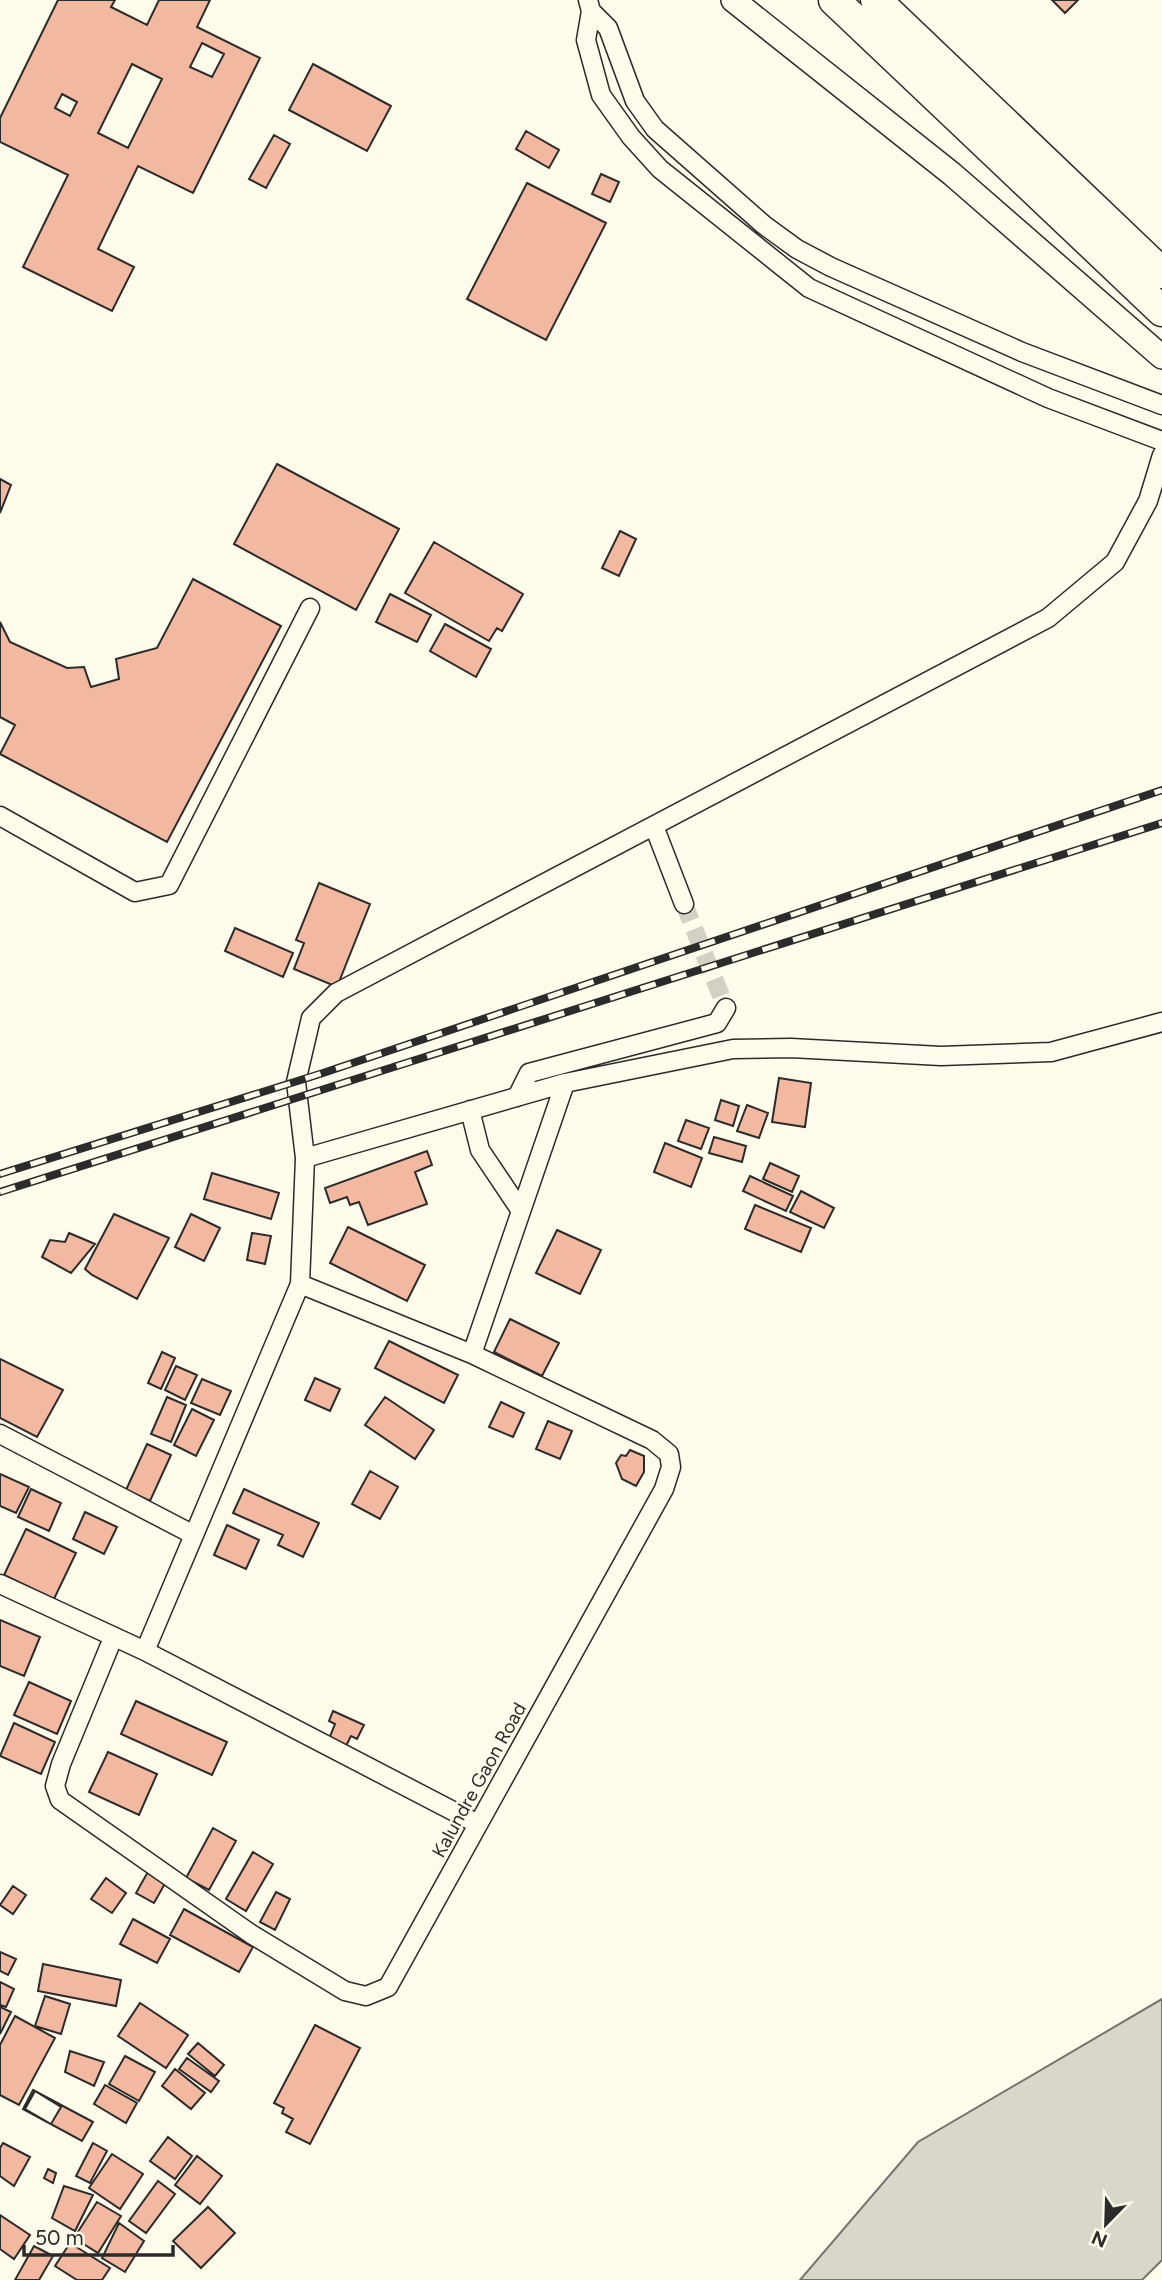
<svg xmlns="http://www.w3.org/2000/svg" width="1162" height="2280" font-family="Figtree,sans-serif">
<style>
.water{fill:#d8d7c9;stroke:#74746e;stroke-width:2}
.building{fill:#f2b8a0;stroke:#2b2b2b;stroke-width:2;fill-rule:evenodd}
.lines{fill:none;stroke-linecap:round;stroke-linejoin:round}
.minor-tunnel{stroke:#d3d1c4;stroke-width:18;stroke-dasharray:18 9;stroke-linecap:butt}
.minor-casing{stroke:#2b2b2b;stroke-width:21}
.tertiary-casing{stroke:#2b2b2b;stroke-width:26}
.trunk-casing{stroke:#2b2b2b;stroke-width:33}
.minor{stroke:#fdfbea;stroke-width:18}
.tertiary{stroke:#fdfbea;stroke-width:23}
.trunk{stroke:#fdfbea;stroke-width:30}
.rail-casing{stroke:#2b2b2b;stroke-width:8}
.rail{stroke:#fdfbea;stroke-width:5;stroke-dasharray:16;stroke-linecap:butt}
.labels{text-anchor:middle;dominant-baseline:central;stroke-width:5;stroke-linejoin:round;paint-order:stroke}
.street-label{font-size:19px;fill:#2b2b2b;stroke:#fdfbea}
</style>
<rect width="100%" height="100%" fill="#fdfbea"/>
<path class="water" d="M1162,1999V2260L1142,2280H800L918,2142Z"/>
<path class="building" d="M58,0H115L111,7L147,25L159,0H210L197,27L260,58L193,193L138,166L98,249L134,267L112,311L23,267L68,175L0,142V118ZM202,43L224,54L212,77L190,67ZM132,64L162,79L128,148L98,133ZM62,94L77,102L70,116L55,108Z
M1052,0H1078L1065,13Z
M313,64L391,106L367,151L289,110Z
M526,131L559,150L549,168L516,149Z
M274,135L290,144L266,188L249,179Z
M601,174L619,182L610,202L592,194Z
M527,183L606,223L546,340L467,299Z
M277,464L399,529L356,610L234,544Z
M0,479L11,485L0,513Z
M620,531L636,539L619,576L602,568Z
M434,542L523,594L502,631L497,628L489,641L405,593Z
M193,579L281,626L167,842L0,754L15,725L0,717V622L10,642L67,668L84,667L91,687L119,679L116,659L157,648Z
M390,594L431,615L417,642L376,622Z
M445,624L491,649L476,677L430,651Z
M319,883L370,904L337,987L294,969L304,943L296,940Z
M235,928L293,953L283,977L225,951Z
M779,1078L811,1083L805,1127L772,1122Z
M721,1100L739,1106L733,1126L715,1120Z
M747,1105L768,1113L759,1138L737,1131Z
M686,1120L709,1128L701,1149L678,1141Z
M714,1137L746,1146L742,1162L709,1153Z
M665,1143L702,1158L691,1187L654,1172Z
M427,1151L432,1165L415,1172L427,1204L368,1225L359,1202L350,1205L347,1197L330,1203L325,1188Z
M770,1163L799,1176L792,1192L763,1179Z
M212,1173L279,1193L271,1219L204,1199Z
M750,1176L793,1196L786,1211L743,1191Z
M801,1191L834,1208L824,1228L790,1212Z
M755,1205L811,1228L801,1252L745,1229Z
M114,1214L169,1238L137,1299L92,1275L85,1269Z
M191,1214L220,1228L204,1261L175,1247Z
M348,1227L425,1265L407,1301L330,1263Z
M557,1230L601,1250L580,1294L536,1273Z
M69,1233L95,1244L71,1273L42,1257L50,1240L65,1242Z
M252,1233L271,1236L265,1264L247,1260Z
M510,1319L559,1343L542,1376L494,1352Z
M389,1341L458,1375L444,1403L375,1368Z
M162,1352L175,1358L161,1389L148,1383Z
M0,1359L63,1390L37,1437L0,1418Z
M176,1366L197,1375L185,1400L165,1390Z
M315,1378L340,1389L330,1411L305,1400Z
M202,1379L231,1391L220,1415L191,1403Z
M167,1397L186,1405L171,1442L151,1434Z
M385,1397L434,1430L415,1459L365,1425Z
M501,1402L524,1413L513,1437L489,1427Z
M192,1409L214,1420L196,1456L174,1445Z
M548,1421L572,1431L560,1459L536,1449Z
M147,1444L171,1455L150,1501L126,1490Z
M630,1450L644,1456V1472L636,1486L622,1479L616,1463L621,1455L626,1456Z
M370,1471L398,1487L380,1519L352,1504Z
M0,1474L29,1487L16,1513L0,1506Z
M31,1489L61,1503L49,1531L18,1517Z
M244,1489L319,1523L303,1557L278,1545L283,1535L233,1513Z
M85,1512L117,1527L104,1554L73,1539Z
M227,1525L259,1540L246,1569L214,1555Z
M26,1529L76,1553L54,1599L4,1575Z
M0,1620L40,1637L24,1676L0,1666Z
M29,1682L71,1701L57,1734L14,1715Z
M136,1701L227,1742L212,1775L121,1734Z
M333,1711L364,1725L357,1739L351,1736L346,1746L329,1739L335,1724L329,1721Z
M14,1723L55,1742L41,1774L0,1756Z
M108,1752L157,1774L139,1815L89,1792Z
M213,1828L236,1841L209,1890L186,1878Z
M253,1852L273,1864L246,1911L226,1899Z
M149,1870L167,1880L154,1903L136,1893Z
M106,1878L126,1893L112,1913L91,1899Z
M13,1886L26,1895L13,1914L0,1905Z
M276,1892L290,1899L275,1930L260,1922Z
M184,1909L253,1947L239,1972L170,1935Z
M133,1919L170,1939L157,1963L120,1944Z
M0,1952L16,1959L8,1975L0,1971Z
M43,1964L121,1980L116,2006L38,1991Z
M0,1982L14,1989L6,2007L0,2005Z
M45,1996L70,2004L61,2034L35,2026Z
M140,2003L188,2035L166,2068L118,2036Z
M0,2007L11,2012L0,2034Z
M15,2016L55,2038L19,2105L0,2095V2045Z
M315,2025L360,2048L310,2144L286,2132L293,2119L282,2113L284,2108L274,2103Z
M198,2043L224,2065L215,2076L188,2054Z
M70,2051L104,2062L94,2086L65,2072Z
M125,2056L155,2072L139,2101L109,2084Z
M187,2058L219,2081L211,2092L179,2069Z
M175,2069L205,2093L191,2109L162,2086Z
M105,2085L137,2103L126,2123L94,2104Z
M33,2090L93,2122L82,2141L23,2109Z
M35,2091L61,2107L51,2124L25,2109Z
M168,2137L192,2156L175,2179L150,2161Z
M3,2143L30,2157L14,2186L0,2176V2148Z
M93,2143L107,2151L90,2183L76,2176Z
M112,2154L143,2174L120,2209L89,2188Z
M197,2156L222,2176L200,2204L175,2185Z
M48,2169L56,2173L53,2183L44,2178Z
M158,2181L175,2194L146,2233L129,2221Z
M64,2186L93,2195L75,2231L52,2218Z
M97,2202L121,2216L98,2253L74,2238Z
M208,2207L235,2233L201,2268L173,2241Z
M0,2215L30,2235L14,2259L0,2249Z
M119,2223L144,2241L125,2272L102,2258Z
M70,2243L110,2268L102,2280H77L55,2266Z
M34,2246L53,2256L39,2280H15Z"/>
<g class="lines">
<path class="minor-tunnel" d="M684,904L726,1008"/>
<g class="minor-casing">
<path id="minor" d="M588,0L591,11L586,40L601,95L631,137L660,169L809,288L1048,398L1162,441
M591,11L608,28L635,101L655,129L764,225L797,249L831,267L1022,352L1162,405
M0,816L135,892L169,885L310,608
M654,826L684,904
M517,1097L529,1073L717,1023L726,1008
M470,1110L480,1150L521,1211
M305,1158L565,1083L733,1049L791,1048L941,1056L1051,1052L1162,1022
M472,1354L565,1083
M0,1434L194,1535
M0,1584L145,1651L300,1284L305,1158L296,1082L311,1018L336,993L1048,618L1115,562L1148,501L1162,455
M113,1638L61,1764L55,1786L60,1800L251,1934L345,1991L366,1996L388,1987L664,1489L671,1467L669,1454L652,1440L472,1354L300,1284
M145,1651L478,1824"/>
</g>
<g class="tertiary-casing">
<path id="tertiary" d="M733,0L952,174L1162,357"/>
</g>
<g class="trunk-casing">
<path id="trunk" d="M834,0L1162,311
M876,0L1162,273"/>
</g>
<use href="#minor" class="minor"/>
<use href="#tertiary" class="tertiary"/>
<use href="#trunk" class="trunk"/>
<g class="rail-casing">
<path id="rail" d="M0,1174L323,1073L1162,790
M0,1192L1162,823"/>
</g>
<use href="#rail" class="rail"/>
</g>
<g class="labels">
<g class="street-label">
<text transform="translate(479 1780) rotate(-61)">Kalundre Gaon Road</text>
</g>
</g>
<g transform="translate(1106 2224) rotate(203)" stroke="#fdfbea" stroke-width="5" paint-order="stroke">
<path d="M0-5L12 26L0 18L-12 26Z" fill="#2b2b2b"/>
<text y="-10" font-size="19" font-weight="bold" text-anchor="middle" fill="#2b2b2b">N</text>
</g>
<path d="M24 2245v10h149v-10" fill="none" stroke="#2b2b2b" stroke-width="3.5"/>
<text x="35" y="2245" font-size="21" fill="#2b2b2b" stroke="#fdfbea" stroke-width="5" paint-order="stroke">50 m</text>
</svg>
